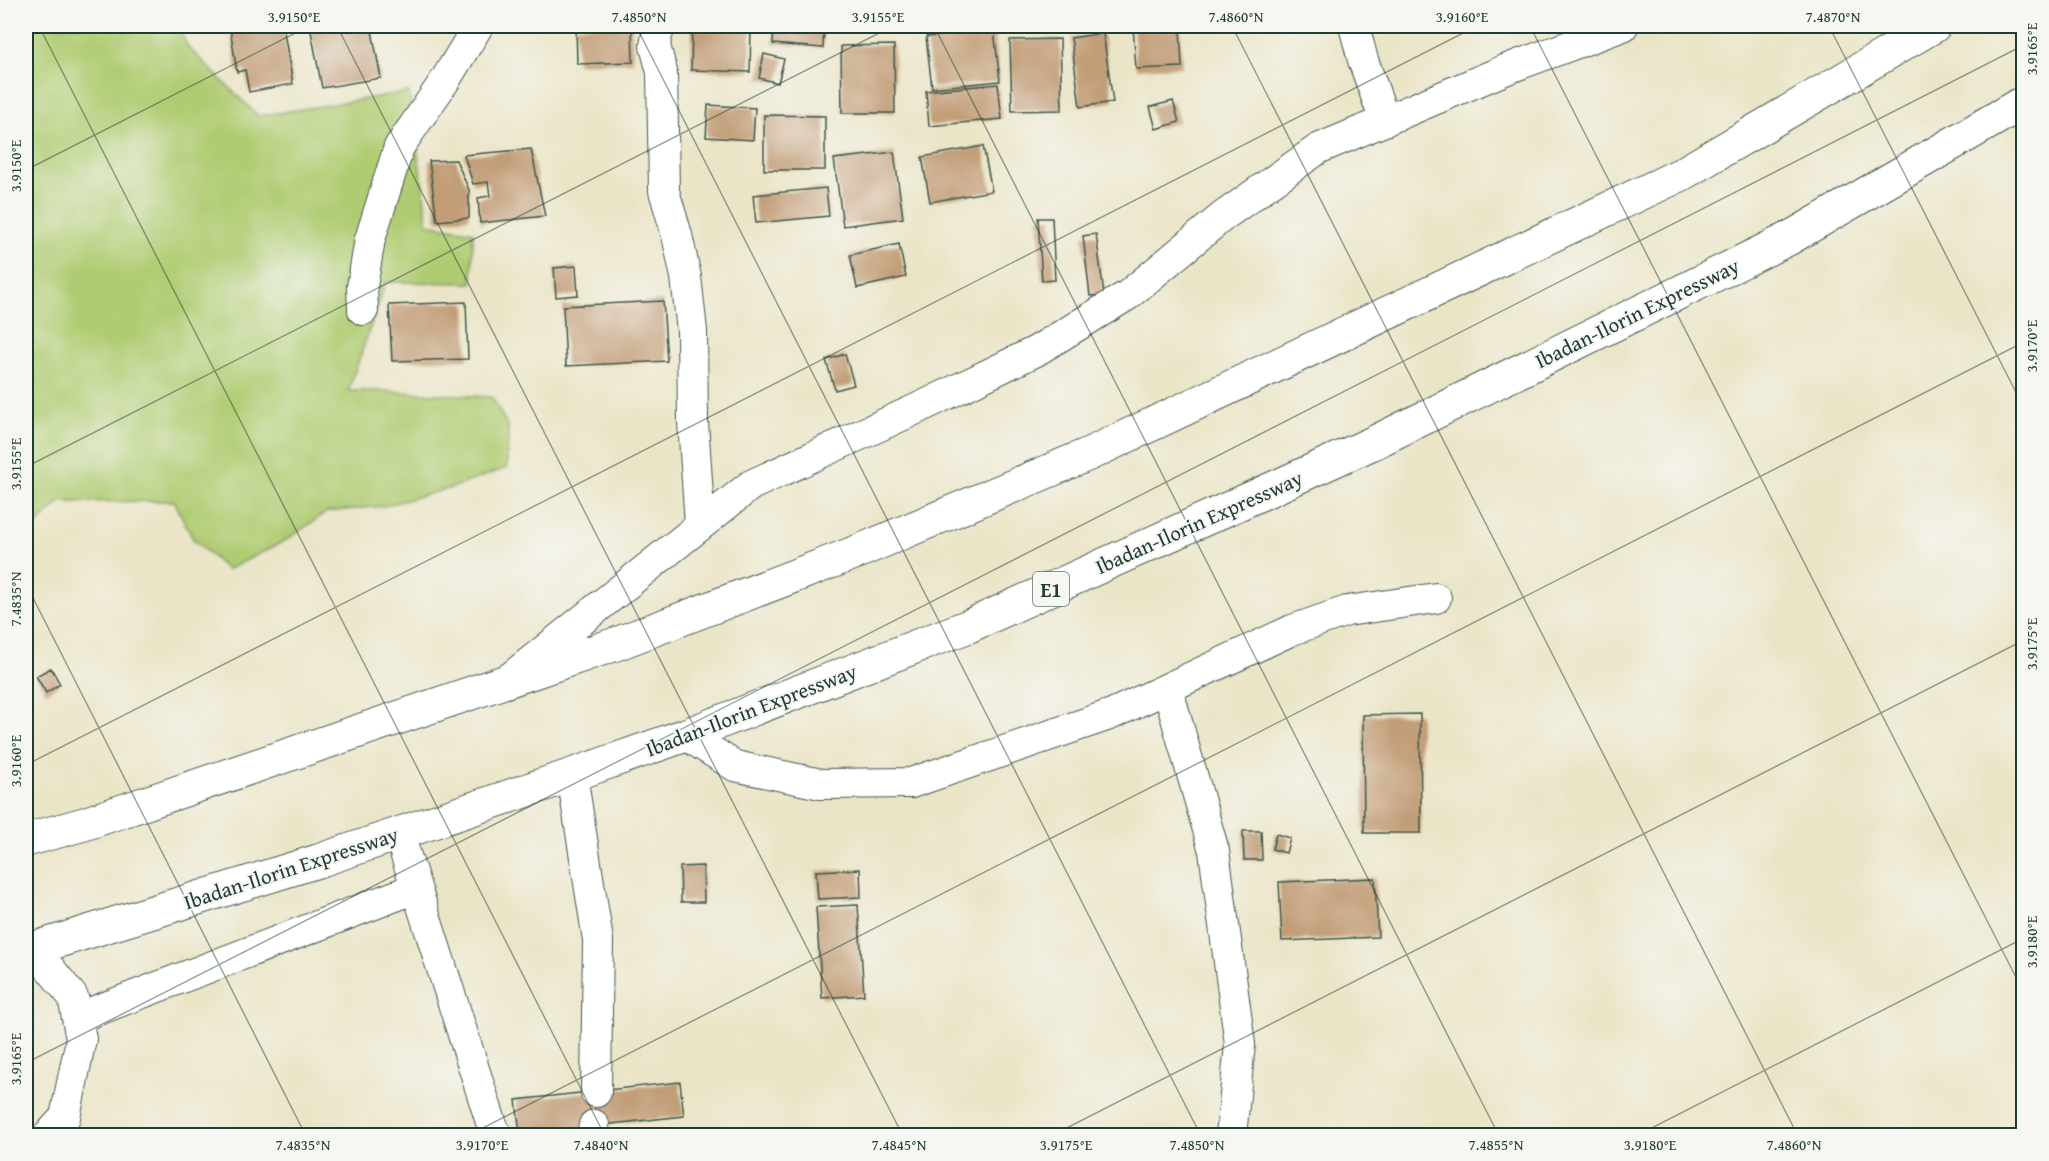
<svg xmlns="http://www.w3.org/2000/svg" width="2049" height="1161" font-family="'Gentium Book Plus',serif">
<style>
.green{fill:#b0cc72;stroke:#688453;stroke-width:1.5}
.building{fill:#c29e78}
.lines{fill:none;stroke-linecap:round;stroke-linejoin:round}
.minor-casing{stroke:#3e564a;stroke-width:32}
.highway-casing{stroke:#3e564a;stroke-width:35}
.minor{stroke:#fff;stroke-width:30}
.highway{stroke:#fff;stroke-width:33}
.ticks{fill:none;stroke:#1f3d34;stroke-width:1.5;stroke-opacity:0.45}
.labels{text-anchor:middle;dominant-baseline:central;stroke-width:4.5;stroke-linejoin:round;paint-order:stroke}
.shield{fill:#f6f6f2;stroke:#60746d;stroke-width:1.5}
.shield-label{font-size:20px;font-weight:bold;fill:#1f3d34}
.street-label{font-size:21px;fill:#1f3d34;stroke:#f6f6f2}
.neatline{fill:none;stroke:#1f3d34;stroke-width:2}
.ticks-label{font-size:15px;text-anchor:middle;fill:#1f3d34}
</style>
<rect width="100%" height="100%" fill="#f6f6f2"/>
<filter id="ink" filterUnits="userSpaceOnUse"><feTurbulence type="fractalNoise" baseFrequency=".0167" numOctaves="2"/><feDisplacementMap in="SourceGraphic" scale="12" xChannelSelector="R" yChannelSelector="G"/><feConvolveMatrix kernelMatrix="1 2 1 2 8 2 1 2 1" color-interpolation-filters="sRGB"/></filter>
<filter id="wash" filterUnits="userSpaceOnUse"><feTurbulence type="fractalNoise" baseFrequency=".008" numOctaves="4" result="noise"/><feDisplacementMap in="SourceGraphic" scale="24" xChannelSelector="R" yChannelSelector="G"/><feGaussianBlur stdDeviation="1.35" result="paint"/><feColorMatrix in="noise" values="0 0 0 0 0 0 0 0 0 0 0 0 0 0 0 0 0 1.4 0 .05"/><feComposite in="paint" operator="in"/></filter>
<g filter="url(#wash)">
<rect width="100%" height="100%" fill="#ebe5c8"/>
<path class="green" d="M26,26H178L188,47L258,116L409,92L428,224L473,232L472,283L386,282L348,391H381L492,397L508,427L507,468L454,487L384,506L327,512L286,540L227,570L193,539L174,501L60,502L26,535Z"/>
<g id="blocks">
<path class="building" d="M220,26H283L293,84L249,92L245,70L237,72L230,28L221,30Z
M310,26H371L381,78L322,88Z
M576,26H632L633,62L577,64Z
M692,26H751L750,72L691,70Z
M774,26H824L823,48L773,44Z
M1133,26H1180L1182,67L1136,69Z
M994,30L1000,81L932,88L926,37Z
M1103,33L1113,102L1080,107L1071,38Z
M1060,39L1062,110L1012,111L1010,40Z
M894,45L895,113H842L841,46Z
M764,54L784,59L778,83L759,78Z
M998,84L1002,119L929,126L926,91Z
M1173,101L1179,122L1156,129L1150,107Z
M708,105L755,108L753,140L706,137Z
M764,115L825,116V170H764Z
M983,146L992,191L930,202L922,157Z
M531,149L545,216L480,223L478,198L490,196L488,182L473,184L464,155Z
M894,152L903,218L843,226L834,159Z
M456,160L469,190V218L437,221L429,161Z
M826,188L829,216L756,223L753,195Z
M1038,218H1052L1055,280L1042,281Z
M1096,234L1104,295L1090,296L1083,236Z
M899,244L906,277L857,288L850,255Z
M576,266L578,295L556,297L554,268Z
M663,301L667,361L566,366L563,306Z
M466,302L468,359L392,361L389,305Z
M845,354L854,385L835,390L826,360Z
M51,668L60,684L46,693L36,676Z
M1420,714L1421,833H1364L1363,715Z
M1243,831H1261L1262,860H1244Z
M1276,834L1290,838L1286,853L1272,849Z
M703,866L704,902H681L680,867Z
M860,869L861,897L818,899L816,871Z
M1375,878L1378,937L1282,941L1279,882Z
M858,905L864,995L822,998L816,907Z
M680,1082L684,1116L520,1134L516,1100Z"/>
</g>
</g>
<g filter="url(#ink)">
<use href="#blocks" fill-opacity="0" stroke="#3e564a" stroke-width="1.5"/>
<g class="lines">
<g class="minor-casing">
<path id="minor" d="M661,26L657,34L655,46L662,72L664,191L677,235L686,277L692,331L693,422L700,525
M1354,26L1363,60L1385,121
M363,310L362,287L370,239L399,147L444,82L478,26
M511,677L751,485L925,405L1036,351L1128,295L1222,217L1318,149L1507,69L1623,26
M1168,690L1214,851L1240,1044L1231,1136
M686,735L735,766L821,784L911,783L1112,714L1292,630L1347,611L1436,598
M572,775L598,940L596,1092
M399,834L491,1122L497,1136
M34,949L73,997L81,1039L65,1117L48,1136
M77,1018L416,888
M592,1136L594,1125"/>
</g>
<g class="highway-casing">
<path id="highway" d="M26,840L84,824L616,644L857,552L1089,454L1682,174L1934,26
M26,951L318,861L572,775L686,735L969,626L1375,442L1788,239L2024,102"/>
</g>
<use href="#minor" class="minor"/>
<use href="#highway" class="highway"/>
</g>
</g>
<path class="ticks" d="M39,26L605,1136M337,26L903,1136M636,26L1201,1136M934,26L1499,1136M1232,26L1798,1136M1530,26L2024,993M1829,26L2024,408M26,170L309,26M26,467L893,26M26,584L306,1136M26,765L1477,26M26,1063L2024,45M467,1136L2024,342M1051,1136L2024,640M1636,1136L2024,938"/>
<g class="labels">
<rect class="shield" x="1033" y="572" width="36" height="34" rx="4.5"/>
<g class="shield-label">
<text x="1051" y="589">E1</text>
</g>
<g class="street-label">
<text transform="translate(1637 313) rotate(-26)">Ibadan-Ilorin Expressway</text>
<text transform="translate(1199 522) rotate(-24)">Ibadan-Ilorin Expressway</text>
<text transform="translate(751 710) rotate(-21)">Ibadan-Ilorin Expressway</text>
<text transform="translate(291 868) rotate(-18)">Ibadan-Ilorin Expressway</text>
</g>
</g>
<rect width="2049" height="1161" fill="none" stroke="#f6f6f2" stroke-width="66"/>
<rect x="33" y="33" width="1983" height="1095" class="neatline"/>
<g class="ticks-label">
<text x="294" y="22">3.9150°E</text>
<text x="639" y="22">7.4850°N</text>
<text x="878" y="22">3.9155°E</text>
<text x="1236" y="22">7.4860°N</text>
<text x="1462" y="22">3.9160°E</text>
<text x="1833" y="22">7.4870°N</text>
<text transform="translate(2032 49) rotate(-90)" y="5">3.9165°E</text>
<text transform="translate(16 166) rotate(-90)" y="5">3.9150°E</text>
<text transform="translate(2032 346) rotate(-90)" y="5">3.9170°E</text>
<text transform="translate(16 464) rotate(-90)" y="5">3.9155°E</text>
<text transform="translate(16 599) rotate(-90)" y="5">7.4835°N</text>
<text transform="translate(2032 644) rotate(-90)" y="5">3.9175°E</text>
<text transform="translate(16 761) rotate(-90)" y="5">3.9160°E</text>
<text transform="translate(2032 942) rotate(-90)" y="5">3.9180°E</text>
<text transform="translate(16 1059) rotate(-90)" y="5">3.9165°E</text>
<text x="303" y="1150">7.4835°N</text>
<text x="482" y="1150">3.9170°E</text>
<text x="601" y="1150">7.4840°N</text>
<text x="899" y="1150">7.4845°N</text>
<text x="1066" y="1150">3.9175°E</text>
<text x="1197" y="1150">7.4850°N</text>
<text x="1496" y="1150">7.4855°N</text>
<text x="1650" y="1150">3.9180°E</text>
<text x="1794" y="1150">7.4860°N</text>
</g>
</svg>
